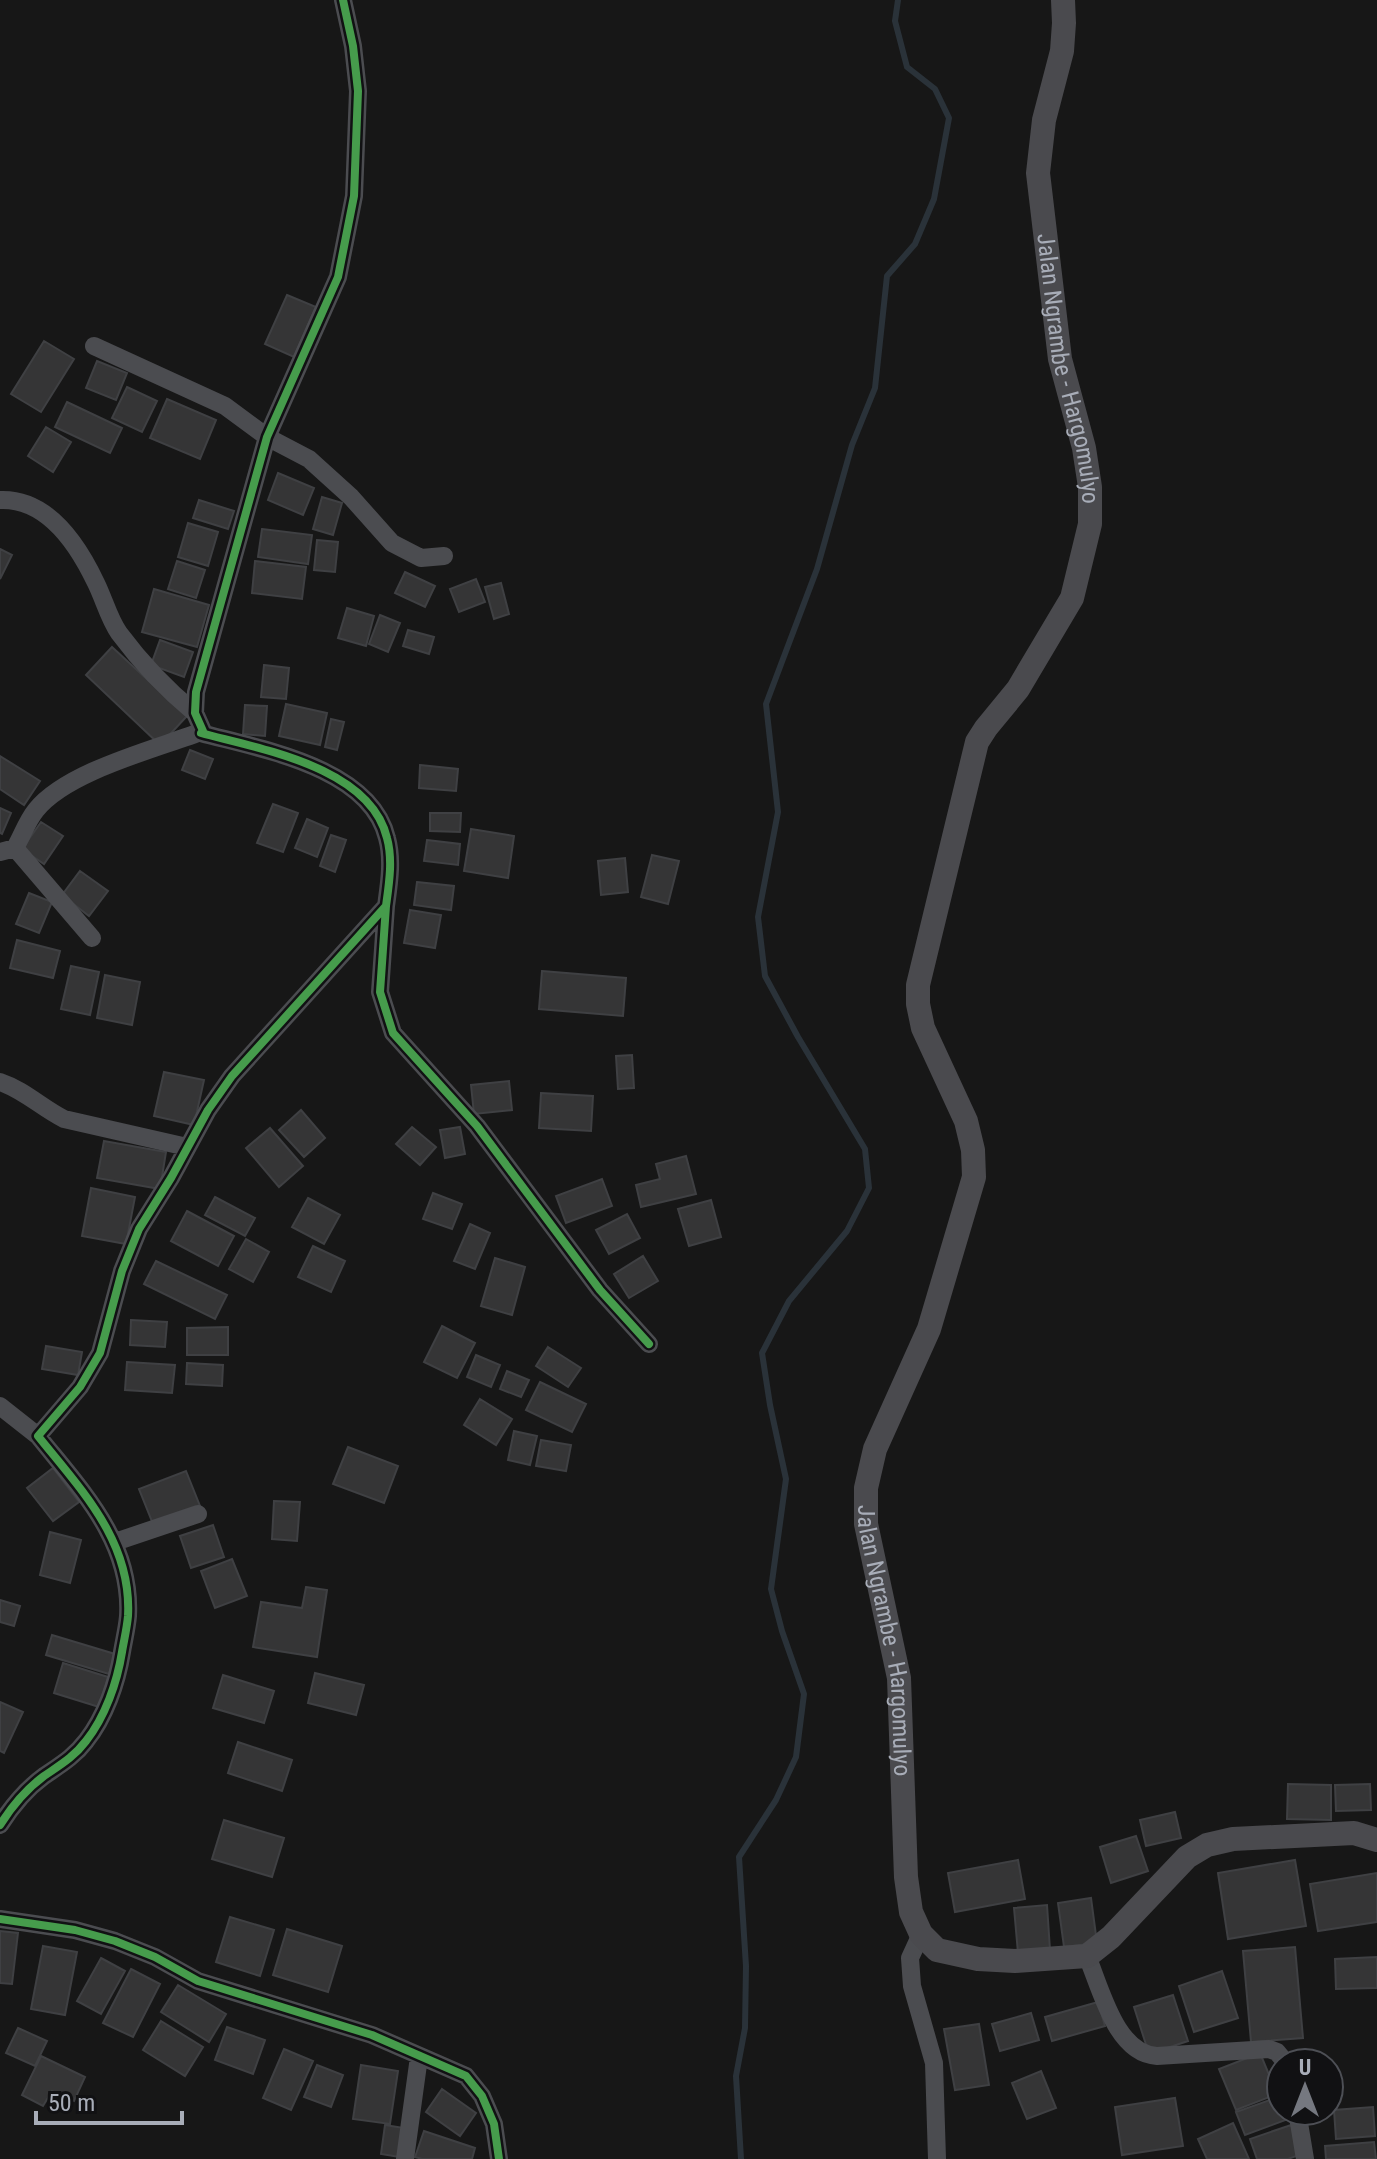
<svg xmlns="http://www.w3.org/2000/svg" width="1377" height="2159" font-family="'Roboto Condensed',sans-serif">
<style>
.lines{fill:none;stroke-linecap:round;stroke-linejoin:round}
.stream{stroke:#2a3239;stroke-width:6}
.building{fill:#353536;stroke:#3f4043;stroke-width:2}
.minor{stroke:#4b4c50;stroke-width:18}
.secondary{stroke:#4a4a4e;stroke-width:24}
.cycleway-casing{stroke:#111113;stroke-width:13}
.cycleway{stroke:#469c4c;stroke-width:8}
.labels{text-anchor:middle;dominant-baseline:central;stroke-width:6;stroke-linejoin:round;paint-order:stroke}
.street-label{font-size:24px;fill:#a8adb8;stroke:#111113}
</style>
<rect width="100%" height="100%" fill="#171717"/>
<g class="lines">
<path class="stream" d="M741,2159L736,2076L745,2028L746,1966L739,1857L776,1800L796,1757L804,1694L782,1631L771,1589L786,1479L770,1405L762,1353L789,1301L847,1231L869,1188L865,1149L798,1037L765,976L758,917L778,812L766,704L817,569L852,445L875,388L887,276L915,244L934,199L949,118L935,89L907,67L895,21L898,0"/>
</g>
<path class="building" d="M287,295L316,307L294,357L265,344Z
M44,341L74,359L41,412L11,394Z
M97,361L127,373L116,400L86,388Z
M127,387L157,401L142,432L112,418Z
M167,399L216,420L200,459L150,438Z
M67,402L122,428L110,453L55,427Z
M46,427L71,442L53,472L28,456Z
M278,473L314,488L303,515L268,500Z
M322,497L342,503L333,535L313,529Z
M199,500L234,511L228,529L193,518Z
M188,523L218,532L208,566L178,557Z
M262,529L312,535L308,564L258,557Z
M317,540L338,542L335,572L314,570Z
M0,549L12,555L0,579Z
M177,561L205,570L196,598L168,589Z
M255,561L306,567L302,599L252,593Z
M405,572L435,586L425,607L395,593Z
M476,579L485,602L459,612L450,589Z
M501,583L509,614L494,619L485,587Z
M154,589L209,605L197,647L142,632Z
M347,608L374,616L366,646L338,638Z
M380,615L400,623L388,652L369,644Z
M408,630L434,637L429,654L403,646Z
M160,640L193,652L184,677L151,665Z
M112,647L187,716L160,745L86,675Z
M264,665L289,668L286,699L261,697Z
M286,704L327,713L320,745L279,736Z
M245,705L267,706L265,736L243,734Z
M331,719L344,722L337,750L325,747Z
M190,750L213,759L205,779L182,770Z
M0,756L40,781L24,805L0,789Z
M420,765L458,769L456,791L419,788Z
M273,804L298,813L283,852L257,843Z
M0,808L11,813L2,834L0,833Z
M430,813H461L460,832L430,831Z
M307,819L328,828L317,857L295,848Z
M41,822L63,836L44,864L22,849Z
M471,829L514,836L508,878L464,871Z
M331,835L346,840L335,872L320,866Z
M427,840L460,844L458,865L424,861Z
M652,855L679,861L668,904L641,897Z
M625,858L628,892L601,895L598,861Z
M80,871L108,891L89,916L62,895Z
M417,882L454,886L451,910L414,905Z
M29,893L52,902L39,933L16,924Z
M410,910L441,915L435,948L404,943Z
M17,940L60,951L53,978L10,968Z
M71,966L99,972L90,1015L61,1009Z
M542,971L626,978L623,1016L539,1009Z
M105,975L140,982L132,1025L97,1018Z
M632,1055L634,1088L618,1089L616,1056Z
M164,1072L204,1080L194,1125L154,1116Z
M509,1081L512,1110L474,1114L471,1085Z
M541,1093L593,1096L591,1131L539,1128Z
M301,1110L325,1138L304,1157L279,1130Z
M412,1127L436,1147L420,1165L396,1144Z
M460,1127L465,1154L445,1158L440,1130Z
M270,1128L303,1166L279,1187L246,1148Z
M104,1141L166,1152L160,1189L97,1178Z
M686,1156L696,1194L641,1207L636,1185L660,1179L656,1164Z
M602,1179L612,1206L566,1223L556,1196Z
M91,1188L135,1197L126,1244L82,1236Z
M433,1193L462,1204L452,1229L423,1219Z
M215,1197L255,1218L245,1236L205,1215Z
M308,1198L340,1215L324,1244L292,1227Z
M711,1200L721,1237L689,1246L678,1209Z
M187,1211L234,1236L218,1266L171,1241Z
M627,1214L640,1238L609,1254L596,1230Z
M470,1224L490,1233L475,1269L454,1261Z
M246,1239L269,1252L253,1282L229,1269Z
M313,1246L345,1261L331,1292L298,1277Z
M643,1256L658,1281L629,1298L614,1274Z
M495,1258L525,1267L512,1315L481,1306Z
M156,1261L227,1295L215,1319L144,1284Z
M131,1320L167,1322L165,1347L130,1345Z
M442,1326L475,1343L457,1378L424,1362Z
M228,1327V1355H187V1328Z
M46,1346L82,1352L78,1375L42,1369Z
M548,1347L581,1368L568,1387L536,1366Z
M476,1355L500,1365L491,1387L467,1377Z
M127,1362L175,1365L172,1393L125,1390Z
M187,1363L223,1365L222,1386L186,1384Z
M507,1371L529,1380L521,1397L500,1389Z
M540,1382L586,1404L572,1432L526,1410Z
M480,1399L512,1419L496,1445L464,1425Z
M514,1431L537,1436L530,1465L508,1460Z
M541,1440L571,1445L566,1471L536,1466Z
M348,1447L398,1466L384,1503L333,1484Z
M53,1468L79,1502L53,1521L27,1488Z
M186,1471L200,1506L153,1524L139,1489Z
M274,1501L300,1502L297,1541L272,1539Z
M213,1525L224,1557L191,1568L180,1536Z
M50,1532L81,1540L70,1583L40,1575Z
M232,1559L247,1596L215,1608L201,1571Z
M306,1587L327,1590L317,1657L253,1647L261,1602L302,1608Z
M0,1600L20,1606L14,1626L0,1622Z
M52,1635L115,1654L109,1674L46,1655Z
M63,1663L108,1677L99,1707L54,1693Z
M315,1673L364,1685L356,1715L308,1703Z
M223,1675L274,1691L264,1723L213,1708Z
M0,1702L23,1712L4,1753L0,1751Z
M238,1742L292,1760L282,1791L228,1773Z
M1288,1784L1331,1785V1820L1287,1819Z
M1370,1784L1371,1810L1336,1811L1335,1785Z
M1175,1812L1181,1838L1146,1846L1140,1820Z
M224,1820L284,1838L272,1877L212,1859Z
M1136,1836L1148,1871L1111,1883L1100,1847Z
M1018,1860L1025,1899L955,1912L948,1873Z
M1295,1860L1306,1926L1228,1939L1218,1873Z
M1377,1873V1922L1318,1931L1310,1884Z
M1091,1898L1097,1943L1064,1947L1058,1903Z
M1047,1905L1050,1950L1018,1953L1014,1908Z
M230,1917L274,1930L260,1976L216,1962Z
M287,1929L342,1946L328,1992L273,1975Z
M0,1931L18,1933L12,1984L0,1983Z
M43,1946L77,1952L65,2015L31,2009Z
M1295,1947L1303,2038L1251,2042L1243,1951Z
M1377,1957V1988L1336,1989L1335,1959Z
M101,1958L125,1971L101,2014L77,2001Z
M131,1969L160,1984L133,2037L103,2023Z
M1222,1971L1238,2018L1194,2032L1179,1986Z
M178,1985L226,2014L209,2042L161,2012Z
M1173,1995L1188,2041L1149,2054L1134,2007Z
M1098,2002L1105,2026L1052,2041L1045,2017Z
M1031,2013L1039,2040L1000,2051L992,2024Z
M161,2021L203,2047L185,2076L143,2050Z
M979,2024L989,2085L955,2090L944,2029Z
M227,2027L265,2040L253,2074L215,2060Z
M18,2028L47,2041L35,2066L6,2053Z
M284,2049L313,2061L291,2110L263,2098Z
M1260,2053L1277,2094L1236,2110L1219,2069Z
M41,2056L85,2077L74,2101L52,2091L43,2106L22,2095Z
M1329,2064H1333L1337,2097L1329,2098Z
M317,2065L343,2075L331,2107L304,2097Z
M361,2065L398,2071L390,2124L353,2119Z
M1041,2071L1056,2108L1027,2119L1012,2083Z
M442,2089L476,2113L460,2136L426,2112Z
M1281,2096V2111H1289L1291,2118L1245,2135L1236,2112Z
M1175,2098L1183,2146L1122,2155L1115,2107Z
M1373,2107L1375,2136L1336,2139L1334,2110Z
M1233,2123L1249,2159H1207L1198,2139Z
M385,2125L404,2128L400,2157L381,2154Z
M1291,2125L1302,2154L1288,2159H1257L1250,2139Z
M424,2131L475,2148L472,2159H422L415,2157Z
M1374,2142L1376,2159H1326L1325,2146Z"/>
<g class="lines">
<path class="minor" d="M94,346L225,406L267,437L309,459L351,497L392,543L421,558L444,556
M0,500C47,498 78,545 96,583C104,599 109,619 119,633C142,664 166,689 195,713
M15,848L92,938
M0,852L15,848C22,836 27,821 36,810C67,771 156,749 203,731
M386,906L380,992L393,1033L477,1126L600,1290L649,1344
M0,1082C24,1090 42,1108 64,1119L187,1147
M0,1406L38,1436
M115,1542L198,1514
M0,1825C12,1806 25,1790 44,1776C60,1765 74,1757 86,1741C105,1717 117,1683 122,1652C124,1640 127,1628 128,1616C132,1541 81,1490 38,1436L80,1387L100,1353L122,1271L139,1229L171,1178L208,1110L232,1076L386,906C389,884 393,860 387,838C370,767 260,749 201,733L203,731L195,713L196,692L267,437L338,277L354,196L358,91L353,46L343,0
M0,1919L75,1930L115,1941L155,1957L198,1981L372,2035L466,2076L482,2096L494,2124L499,2159
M921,1934L910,1958L912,1986L934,2063L937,2159
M1087,1956C1101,1989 1116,2054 1157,2056L1269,2049L1277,2052L1286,2063
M1297,2111L1305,2159
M405,2159L419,2057"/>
<path class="secondary" id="s1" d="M1063,0L1064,23L1062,51L1044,120L1038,173L1060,359L1084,448L1090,487V524L1072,598L1018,689L986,728L977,742L918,985V1004L923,1028L966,1121L973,1150L974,1177L929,1329L875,1449L866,1488V1524L899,1678L906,1877L911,1912L921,1934L937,1950L978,1959L1015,1961L1087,1956L1111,1937L1187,1857L1207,1845L1233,1839L1354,1833L1377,1840"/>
<g class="cycleway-casing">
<path id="cycleway" d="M386,906L380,992L393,1033L477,1126L600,1290L649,1344
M0,1825C12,1806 25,1790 44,1776C60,1765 74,1757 86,1741C105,1717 117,1683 122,1652C124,1640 127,1628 128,1616C132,1541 81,1490 38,1436L80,1387L100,1353L122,1271L139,1229L171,1178L208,1110L232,1076L386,906C389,884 393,860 387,838C370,767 260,749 201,733L203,731L195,713L196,692L267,437L338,277L354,196L358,91L353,46L343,0
M0,1919L75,1930L115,1941L155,1957L198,1981L372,2035L466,2076L482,2096L494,2124L499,2159"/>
</g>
<use href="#cycleway" class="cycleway"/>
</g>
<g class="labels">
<g class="street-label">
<text stroke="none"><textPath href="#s1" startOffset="374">Jalan Ngrambe - Hargomulyo</textPath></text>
<text stroke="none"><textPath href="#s1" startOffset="1718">Jalan Ngrambe - Hargomulyo</textPath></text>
</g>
</g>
<g transform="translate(1305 2087)"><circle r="38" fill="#111113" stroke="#4d4f55" stroke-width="2"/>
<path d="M0-6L14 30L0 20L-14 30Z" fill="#757880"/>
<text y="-12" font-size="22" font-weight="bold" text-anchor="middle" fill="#a8adb8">U</text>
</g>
<path d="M36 2111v12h146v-12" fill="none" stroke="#a8adb8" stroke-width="4"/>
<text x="48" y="2111" font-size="24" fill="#a8adb8" stroke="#111113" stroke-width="6" paint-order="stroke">50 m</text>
</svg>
